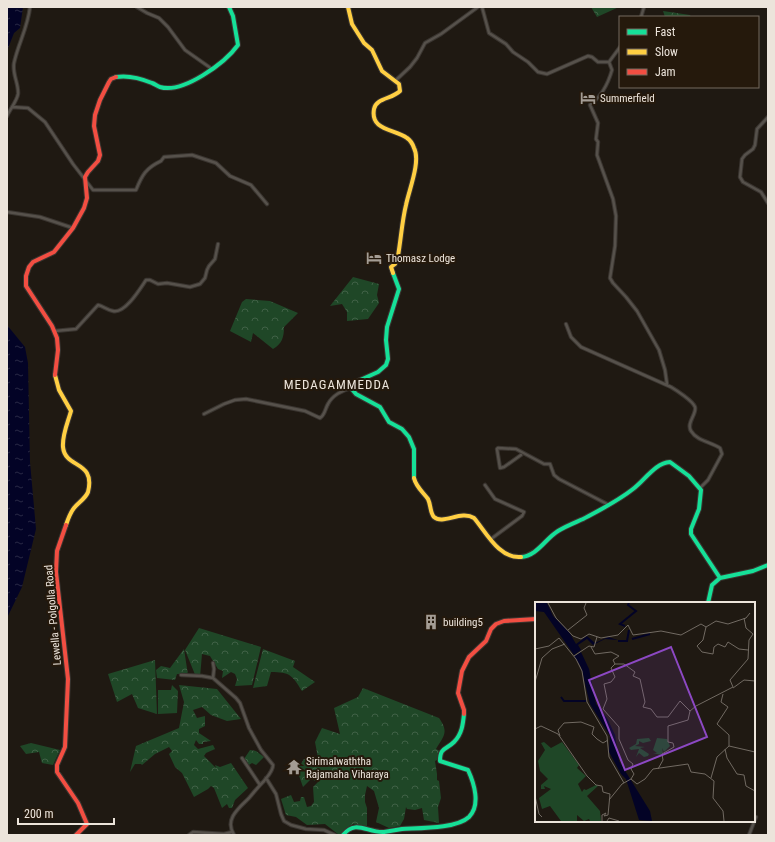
<svg xmlns="http://www.w3.org/2000/svg" width="775" height="842" font-family="'Roboto Condensed',sans-serif">
<style>
.forest{fill:url(#forest-crowns)}
.water{fill:url(#water-ripples)}
.lines{fill:none;stroke-linecap:round;stroke-linejoin:round}
.street-casing{stroke:#3a3530;stroke-width:4.5}
.fast-casing{stroke:#3a3530;stroke-width:6}
.slow-casing{stroke:#3a3530;stroke-width:6}
.jam-casing{stroke:#3a3530;stroke-width:6}
.street{stroke:#56514b;stroke-width:2.5}
.fast{stroke:#16e098;stroke-width:4}
.slow{stroke:#ffcf43;stroke-width:4}
.jam{stroke:#f24e42;stroke-width:4}
.labels{text-anchor:middle;dominant-baseline:central;stroke-width:4;stroke-linejoin:round;paint-order:stroke}
.poi-label{font-size:11px;fill:#ece4db;stroke:#25190c;text-anchor:start}
.street-label{font-size:11px;fill:#ece4db;stroke:#25190c}
.quarter-label{font-size:13px;letter-spacing:1px;fill:#ece4db;stroke:#25190c}
.inset-river{fill:none;stroke:#030326;stroke-width:2}
.inset-road{fill:none;stroke:#716a62;stroke-width:1}
.view{fill:#8c48c3;fill-opacity:0.15;stroke:#8c48c3;stroke-width:2}
.inset-edge{fill:none;stroke:#ece4db;stroke-width:2}
</style>
<defs>
<pattern id="forest-crowns" width="20" height="18" patternUnits="userSpaceOnUse"><rect width="20" height="18" fill="#1f4727"/><path d="M2 6a3 3 0 1 1 6 0M12 15a3 3 0 1 1 6 0" fill="none" stroke="#406146"/></pattern>
<pattern id="water-ripples" width="26" height="14" patternUnits="userSpaceOnUse"><rect width="26" height="14" fill="#030326"/><path d="M2 4q2-2 4 0t4 0M15 11q2-2 4 0t4 0" fill="none" stroke="#282845"/></pattern>
</defs>
<rect width="100%" height="100%" fill="#1f1912"/>
<path class="forest" d="M591,7H619L597,17Z
M663,11L690,15L691,17H665Z
M353,277L379,284L377,295L379,303L368,319L347,321V312L342,304L330,306Z
M246,299L270,301L298,313L284,327C284,337 282,344 273,349L253,333L251,342L230,331L242,302Z
M199,628L261,647L252,685L235,686L237,679L235,674L231,672L222,678L223,671L218,669L210,656L202,654L200,677H196L185,650Z
M184,649L188,675L177,674L175,680L157,678L156,670L161,666L170,668Z
M263,649L295,661L293,667L315,682L302,691C292,675 290,672 271,672L267,686L253,688Z
M155,660L157,714L138,708L132,694L117,702L108,674Z
M172,685L178,691L177,713L158,714V690H171Z
M179,685L217,689L241,719L227,721L211,715L202,707L193,710L197,718L205,716V726L199,729V733L211,741L203,742V744H199L196,740L194,745L198,749L213,745L215,749L206,753L204,756L216,768L215,765L220,767L231,763L248,788L235,800L232,808H229L227,804L222,808L214,788L211,786L208,789L194,797L182,773L175,767L169,754L172,751L169,747L155,754L142,765L141,764H135L130,772L136,746L179,728L184,702Z
M363,688L439,718C449,732 444,736 436,749L442,752L441,758L435,761L437,774V780L439,781L441,798L438,807L439,823L424,820L422,808L415,810L407,809L406,807L404,819L400,826L389,828L376,822L379,808L374,791L367,786L365,795V802L367,808V828L353,824L339,835L325,824L307,825L296,817L286,815L281,799L291,795L294,802L300,801L301,797H304L307,807L311,806L314,802L313,787L318,782L311,779L303,787L297,770L304,759L318,758L315,742L322,728L340,734L334,708L358,697Z
M31,743L60,750L53,765L42,763L39,752L26,754L20,746Z
M250,750L256,751L264,757L256,765L252,763L249,765L244,759Z"/>
<path class="water" d="M7,7H23L20,28L14,33L7,51Z
M7,325L25,347L28,363L30,462L36,529L22,587L7,618Z"/>
<g class="lines">
<g class="street-casing">
<path id="street" d="M137,7L147,13L159,18L168,27L185,50L212,69
M482,7L489,33L506,44L513,52L528,62L538,72L547,74L588,56L592,57L598,62H609
M641,17L644,7
M620,47L609,62L612,70C608,84 602,96 590,105L598,123L596,139L598,142L597,155L613,199L616,216L615,246L610,278L613,283L626,297L637,311L659,350L665,370L667,384
M395,81L410,67L417,58L425,43L441,34L478,7
M12,107L28,108L45,122L73,164L93,190H136C142,175 146,168 161,161L164,157L192,155L216,163L230,176L251,185L267,204
M7,116C10,109 17,101 18,94C19,84 12,74 14,63C18,44 28,27 30,7
M768,117L757,129L755,145L753,149L745,155L742,159L740,177L743,182L761,192L768,203
M7,212L40,217L73,228
M566,324L571,337L581,347L671,387C676,390 693,401 695,407C697,414 686,423 691,431C697,441 711,442 720,448L722,454L708,480L700,488
M55,331L76,329L98,305C103,306 107,310 113,311C125,314 140,289 146,280H150L158,284L167,283L190,287L200,284L205,278L207,270L209,266L215,259L218,244
M204,414L224,404L235,400L246,399L305,411L320,418C325,415 325,409 328,404C332,396 342,390 351,388
M521,455L504,467L500,468L497,449L498,448L516,449L544,464H550L554,475L559,479L609,505
M485,485L495,499L524,512L522,516L491,539
M213,663L214,669L213,678
M181,675L202,676L213,678L236,698L240,703L249,728L261,750L273,765C273,771 268,776 264,781C259,786 254,792 249,798C239,808 224,819 234,835
M242,758L260,785
M266,778L276,794L281,814L284,821L291,825L306,829L324,830L335,835
M189,835L193,832L224,834L232,832
M749,835L756,817"/>
</g>
<g class="fast-casing">
<path id="fast" d="M116,77C128,75 140,78 152,83C155,84 157,86 160,87C183,94 225,63 238,45L233,16L229,7
M393,273L399,289L387,327L386,340L388,359L386,365L378,372L358,381L351,388L356,394L380,407L389,422L402,429L409,437L414,449V478
M521,557C537,556 545,539 558,531C566,526 574,523 583,519C600,510 618,501 633,489C645,480 655,463 670,462L689,476L701,490L699,509L691,529V534L720,578
M708,603L712,585L720,578L753,571L768,565
M343,835C356,819 367,833 384,832C390,831 396,830 402,829C419,828 456,829 469,817C481,805 474,783 468,770L440,761C440,747 446,750 454,742C462,734 463,724 464,714"/>
</g>
<g class="slow-casing">
<path id="slow" d="M348,7L352,24L364,43L372,50L382,71L399,84L400,91C392,99 376,98 374,109C370,131 395,129 407,138C410,140 413,145 414,148C421,161 409,190 406,205C402,221 401,239 398,256L395,264L391,267L393,273
M55,375L59,390L71,411C68,422 62,435 63,447C65,469 96,460 88,492C86,498 78,503 74,508C70,513 68,519 66,525
M414,478C416,487 423,492 428,499C431,505 430,513 434,517C443,525 461,510 474,518C486,532 499,559 521,557"/>
</g>
<g class="jam-casing">
<path id="jam" d="M55,375L58,350L57,338L52,326L26,286V276L29,267L33,262L54,252L73,228L84,208L87,198L85,177L88,172L98,161L100,155L94,126L95,115L100,100L109,82L111,79L116,77
M66,525L57,551L56,572L68,679L65,747L57,765V772L78,803L87,824L76,835
M464,714V710L458,693L462,671L469,657L486,641L491,629L496,624L504,621L536,619"/>
</g>
<use href="#street" class="street"/>
<use href="#fast" class="fast"/>
<use href="#slow" class="slow"/>
<use href="#jam" class="jam"/>
</g>
<defs>
<g id="hotel-bare" transform="scale(1.2)"><path d="M-6-4.5h1.5V1H6V5H4.5V3h-9V5H-6ZM-4 0a1.8 1.8 0 1 1 3.6 0ZM.5 0V-2.5h3Q6-2.5 6 0Z" fill="#a49d95" stroke="#25190c" stroke-width="2.5" paint-order="stroke"/></g>
<g id="building-bare" transform="scale(1.2)"><path d="M-4-6H4V6H1V3H-1V6H-4ZM-2.5-4.3h1.7v1.8h-1.7ZM.8-4.3h1.7v1.8H.8ZM-2.5-1h1.7V.8h-1.7ZM.8-1h1.7V.8H.8Z" fill="#a49d95" stroke="#25190c" stroke-width="2.5" paint-order="stroke"/></g>
<g id="temple-bare" transform="scale(1.2)"><path d="M0-6L5-2H3V0L6.5 2.5H4V6H1.5V3h-3V6H-4V2.5H-6.5L-3 0V-2H-5Z" fill="#a49d95" stroke="#25190c" stroke-width="2.5" paint-order="stroke"/></g>
</defs>
<g fill-rule="evenodd">
<use href="#hotel-bare" x="588" y="98"/>
<use href="#hotel-bare" x="374" y="258"/>
<use href="#building-bare" x="431" y="622"/>
<use href="#temple-bare" x="294" y="767"/>
</g>
<g class="labels">
<g class="poi-label">
<text x="600" y="98">Summerfield</text>
<text x="386" y="258">Thomasz Lodge</text>
<text x="443" y="622">building5</text>
<text x="306" y="761">Sirimalwaththa<tspan x="306" dy="13">Rajamaha Viharaya</tspan></text>
</g>
<g class="street-label">
<text transform="translate(53 615) rotate(-95)">Lewella - Polgolla Road</text>
</g>
<g class="quarter-label">
<text x="337" y="384">MEDAGAMMEDDA</text>
</g>
</g>
<g transform="translate(535 602)">
<rect width="220" height="220" fill="#1f1912"/>
<path d="M114,136L116,139L108,141L104,139V142L100,144L110,145L105,146L114,152L113,154L109,155L104,151L101,155L104,147L96,148L94,146L101,142L102,137ZM122,136L132,137L135,144L129,150L127,146L128,151L126,153L118,151H122L118,148ZM9,140L16,146L27,140L44,163L42,166L51,174L43,182L47,190L49,187L51,188L61,183L63,184L52,194L65,209L66,219H55L54,217L49,219L42,213V219H26L15,204L7,207L4,196L16,187L9,184L10,187H6V183L13,177L5,169L3,159L10,148L6,141Z" fill="#1f4727"/>
<path d="M0,1H12L18,14L34,30L41,42L52,34L60,41L73,35L83,38L70,37L58,43L52,37L43,43L46,48L39,53L9,10L0,9ZM46,50L54,67L61,102L72,116L80,133L84,159L115,209L117,219L104,218L91,177L86,172L74,150L75,134L55,102L46,65L39,54Z" fill="#030326"/>
<path class="inset-river" d="M90,24L85,22L101,9L93,3L94,1M97,37L115,32M83,39H92L94,28M26,95L29,99H51"/>
<path class="inset-road" d="M13,1L21,16L38,34L46,37L54,32L66,36L83,33L93,23L98,33L126,29L146,33L166,22L171,25L181,19L193,22L211,16L215,11M171,25L168,38L162,44L167,50L178,52L179,45L183,42L190,45L193,40L204,47L213,48M33,28L52,13L49,6L51,1M56,45L60,52L76,50L84,54L78,58L80,62L76,66L80,75L76,80L69,82L72,97L68,107L84,125V137L93,158L98,162L96,167L99,172L96,177M0,47L14,44L24,36L41,57L47,69L52,100L72,134L74,155L89,181M39,54L54,44L59,45L62,35M80,62H89L100,70L98,74L105,77L110,100L108,105L116,107L122,115H133L145,99L155,109M0,80L7,56L17,47L30,42M198,86L209,78L220,79M188,92L186,100L193,105L182,122L194,133V144M0,127L6,124L23,132L52,174L61,183L67,184L68,190L75,192L73,213L69,214L71,211L67,213V219M25,134L23,128L29,121L46,120L59,125L57,132L62,137L68,141L73,138M194,144L220,150M190,147L192,156L202,172L209,173L211,184L220,189M123,167L128,158L127,152L139,145L138,141L133,140V124L153,118L155,109L161,104L198,85L195,78L213,57L214,38L218,32L211,26L209,16M176,176L182,155L194,144M0,194L4,212L7,215M74,198L87,182L96,177L102,182L110,177L118,167L153,162L156,170L170,172L179,179L178,196L188,209L189,219M72,219L74,216L84,219"/>
<path class="view" d="M136,45L172,135L90,168L54,78Z"/>
<rect width="220" height="220" class="inset-edge"/>
</g>
<rect width="775" height="842" fill="none" stroke="#ece4db" stroke-width="16"/>
<rect x="619" y="16" width="140" height="72" fill="#25190c" stroke="#756a5f"/>
<rect x="627" y="29" width="20" height="6" fill="#16e098" stroke="#756a5f"/>
<text x="655" y="36" font-size="12" fill="#ece4db">Fast</text>
<rect x="627" y="49" width="20" height="6" fill="#ffcf43" stroke="#756a5f"/>
<text x="655" y="56" font-size="12" fill="#ece4db">Slow</text>
<rect x="627" y="69" width="20" height="6" fill="#f24e42" stroke="#756a5f"/>
<text x="655" y="76" font-size="12" fill="#ece4db">Jam</text>
<path d="M18 818v6h96v-6" fill="none" stroke="#ece4db" stroke-width="2"/>
<text x="24" y="818" font-size="12" fill="#ece4db" stroke="#25190c" stroke-width="3" paint-order="stroke">200 m</text>
</svg>
